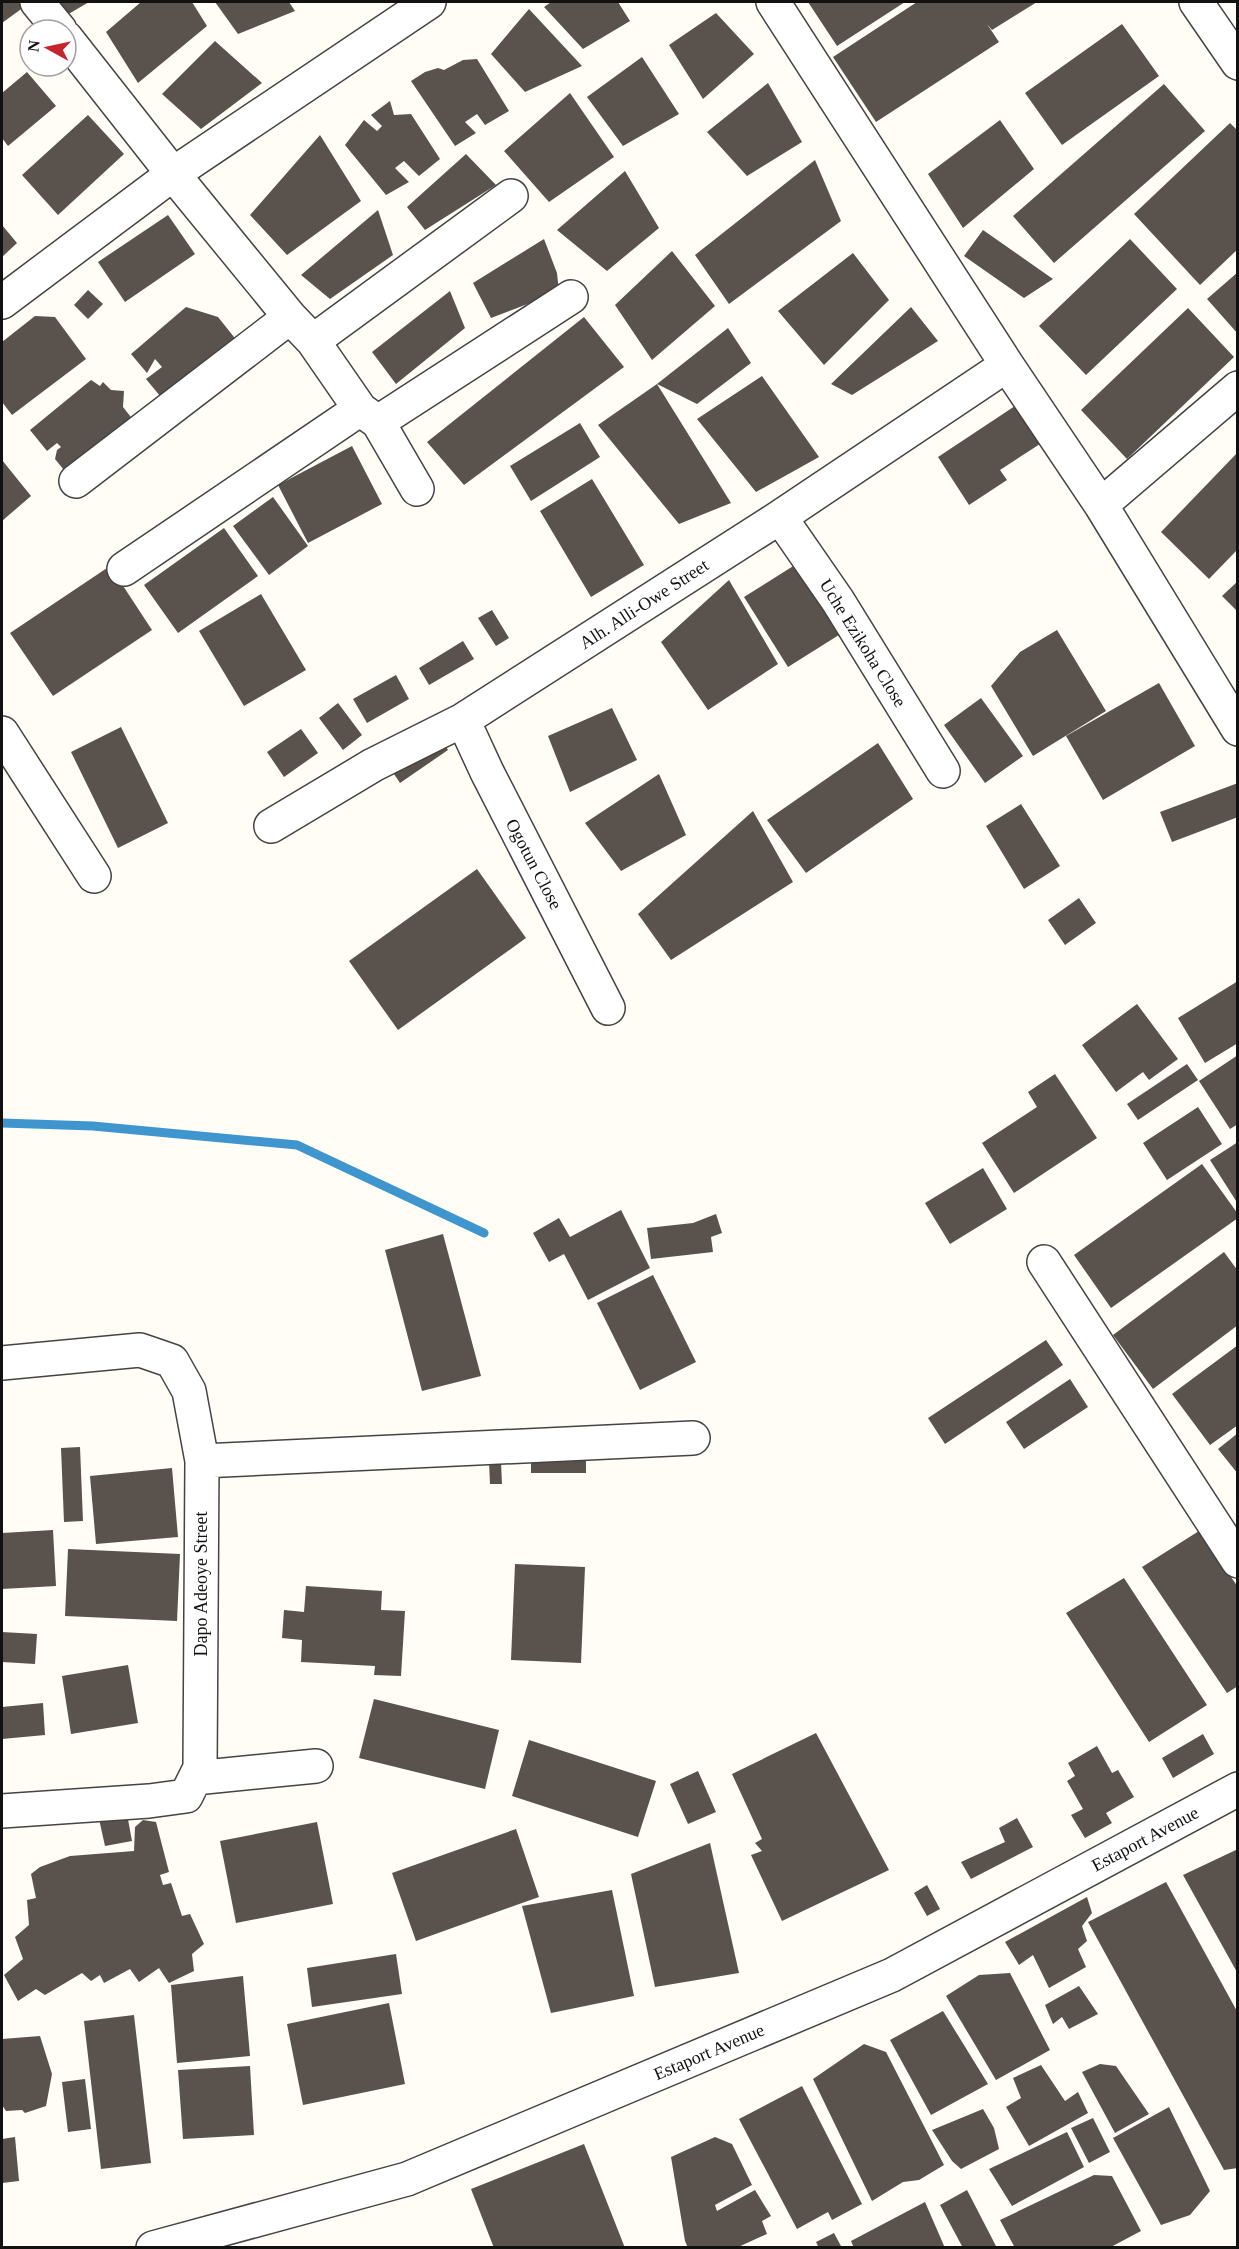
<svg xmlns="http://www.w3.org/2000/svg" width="1239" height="2249" font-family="'Times New Roman',serif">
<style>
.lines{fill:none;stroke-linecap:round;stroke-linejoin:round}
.stream{stroke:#3f96cf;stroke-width:9}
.building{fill:#5a524d}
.minor-casing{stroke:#444;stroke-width:36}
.minor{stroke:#fff;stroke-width:33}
.labels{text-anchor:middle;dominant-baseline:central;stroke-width:6;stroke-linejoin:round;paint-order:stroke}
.street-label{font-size:18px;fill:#111;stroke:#fff}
</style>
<rect width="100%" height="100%" fill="#fffdf5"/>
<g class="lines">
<path class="stream" d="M2,1123L93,1126L297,1145L484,1233"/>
</g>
<path class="building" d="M2,2H20L24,7L2,23Z
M50,2H89L60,19Z
M141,2H192L207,26L138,83L106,32Z
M215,2H289L295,11L238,34Z
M551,2H618L630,21L583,49L544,7Z
M808,2H905L837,46Z
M917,2H1037L992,30L987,24L999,42L876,122L833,57Z
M529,9L582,66L525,92L491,54Z
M716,13L754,54L703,99L669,45Z
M1122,24L1159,76L1062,145L1025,93Z
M215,41L262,83L201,129L162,94Z
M642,57L679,114L623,146L587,97Z
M477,59L509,111L485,125L477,114L465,122L476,133L455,146L411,81L425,72L438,68L444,70L463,60Z
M27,72L56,106L8,146L2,138V93Z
M768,83L802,142L747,176L707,132Z
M1164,84L1205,131L1054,263L1013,216Z
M570,93L614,157L549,202L504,151Z
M390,101L394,115L411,114L440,159L419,176L404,161L395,168L409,182L386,195L345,145L364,120L377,131L382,126L371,115Z
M88,115L124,154L58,215L22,175Z
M1000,120L1034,169L963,228L928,174Z
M1230,123L1238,131V249L1200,285L1134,214Z
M320,135L361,201L287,255L250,215Z
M466,154L496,185L425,230L407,207Z
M815,160L841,221L729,304L695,255Z
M625,171L659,228L607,271L557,230Z
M378,210L393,255L330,299L301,275Z
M168,215L195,254L125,302L98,262Z
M2,225L17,243L2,257Z
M983,230L1053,279L1024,298L964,256Z
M544,239L557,273L559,292L491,318L473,283Z
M1130,239L1177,289L1086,375L1039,326Z
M672,251L715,306L652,360L615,305Z
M853,253L889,300L824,365L778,311Z
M1238,272V334L1207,299Z
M88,290L103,304L88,319L74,305Z
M450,291L465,328L396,384L372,352Z
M186,307L218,317L238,342L165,402L146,379L162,367L155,359L147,373L131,354Z
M911,307L938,341L852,395L831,384Z
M1188,308L1234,357L1127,459L1081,410Z
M35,316L55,317L86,359L12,415L2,402V342Z
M584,317L624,367L464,485L427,442Z
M728,328L751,363L697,404L657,384L731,503L679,524L598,425L657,384Z
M762,376L819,457L756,492L697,419Z
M91,380L100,386L103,382L111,390L124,391L123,407L134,421L68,475L55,459L57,450L61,447L57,443L47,451L30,430Z
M1018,404L1043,442L1000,470L1007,480L969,505L938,457Z
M580,423L600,457L531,501L510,466Z
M352,446L382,504L308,543L278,485Z
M1238,452V549L1209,579L1161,532Z
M2,460L31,496L2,521Z
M592,479L644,565L591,597L540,511Z
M273,497L308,546L269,575L233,526Z
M224,528L258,576L178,633L144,585Z
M798,563L842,633L788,667L744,597Z
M110,566L152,630L53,696L10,633Z
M729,580L778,664L708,710L661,642Z
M1238,581V612L1222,596Z
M261,594L306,670L244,706L199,631Z
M492,610L509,638L496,646L478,618Z
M1057,630L1106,711L1033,756L991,686L1020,652Z
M463,641L474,659L429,685L419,668Z
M396,675L409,699L367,723L353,699Z
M1159,683L1195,746L1103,800L1066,736Z
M981,698L1023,756L985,783L944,725Z
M338,703L362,735L343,750L319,718Z
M612,708L637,760L570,792L548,736Z
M121,727L168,823L118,848L71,752Z
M301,729L318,753L284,777L267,752Z
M439,735L448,750L400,783L390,768Z
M878,743L913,799L806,873L767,820Z
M659,774L686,835L621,871L585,823Z
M1238,783V817L1172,842L1160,812Z
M1021,804L1060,866L1024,889L986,826Z
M753,811L793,882L671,960L638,914Z
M477,869L526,938L398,1030L349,961Z
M1079,898L1096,923L1065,945L1048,920Z
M1238,981V1043L1205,1063L1178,1018Z
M1137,1004L1178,1059L1149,1080L1143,1072L1116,1092L1082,1045Z
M1238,1055V1124L1230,1129L1199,1081Z
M1187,1064L1198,1080L1138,1120L1127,1104Z
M1055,1074L1097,1138L1014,1193L982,1143L1037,1107L1028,1092Z
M1198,1107L1222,1144L1167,1180L1143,1143Z
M1238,1142V1204L1210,1160Z
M1202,1164L1238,1214V1218L1111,1308L1074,1255Z
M983,1168L1007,1209L950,1244L925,1203Z
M621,1210L650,1268L588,1300L564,1254L549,1262L533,1233L559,1218L570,1237Z
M716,1214L722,1233L711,1237L713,1252L651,1259L647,1228L693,1223Z
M443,1234L481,1376L422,1391L385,1250Z
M1224,1252L1238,1271V1325L1153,1389L1113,1335Z
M653,1275L696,1362L640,1390L597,1303Z
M1046,1340L1063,1365L945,1444L928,1418Z
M1238,1345V1425L1210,1445L1172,1394Z
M1070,1379L1088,1407L1024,1449L1006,1422Z
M1238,1433V1474L1218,1449Z
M80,1447L83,1521L64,1522L61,1448Z
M531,1457H586V1473H531Z
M489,1462H501L502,1484H490Z
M172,1468L178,1537L96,1544L90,1476Z
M53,1530L56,1586L2,1589V1533Z
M1199,1531L1238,1587V1686L1227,1693L1142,1567Z
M68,1549L180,1554L177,1621L65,1616Z
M515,1564L585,1567L581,1663L511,1660Z
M1124,1578L1207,1705L1149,1742L1066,1613Z
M306,1586L382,1591L381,1610L405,1611L401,1676L374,1675L375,1666L301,1662L302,1640L282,1638L284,1610L304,1612Z
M2,1632L37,1634L35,1664L2,1662Z
M128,1665L138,1723L71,1734L62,1676Z
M374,1699L499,1730L485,1789L359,1758Z
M43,1703L45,1735L2,1739V1707Z
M816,1733L889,1870L782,1921L751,1855L762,1851L755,1843L762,1839L732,1774Z
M1203,1734L1214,1754L1173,1778L1162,1758Z
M529,1740L656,1781L638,1837L512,1796Z
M1097,1746L1112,1773L1118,1770L1134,1797L1106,1813L1112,1823L1085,1838L1071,1815L1083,1809L1067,1781L1075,1776L1068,1763Z
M698,1771L716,1812L688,1824L670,1784Z
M127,1814L132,1841L105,1846L99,1819Z
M1017,1818L1033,1847L971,1879L961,1862L1005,1842L999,1828Z
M143,1820L156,1822L169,1872L160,1875L163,1885L171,1883L182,1916L190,1914L204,1944L192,1954L194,1971L169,1983L159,1968L139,1982L130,1969L104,1983L100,1975L91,1981L82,1973L45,1995L36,1989L18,2001L4,1975L23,1959L15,1937L29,1925L27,1900L36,1898L31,1874L40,1867L70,1856L134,1851L135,1827Z
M317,1822L333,1904L236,1923L220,1841Z
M516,1829L539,1897L416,1941L392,1873Z
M710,1843L739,1973L655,1987L631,1874Z
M1238,1849V1974L1183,1875Z
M1166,1882L1238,2013V2168L1224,2170L1088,1922Z
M927,1885L940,1909L927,1916L914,1893Z
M612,1890L634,1996L551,2013L522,1906Z
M1087,1897L1092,1913L1082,1926L1087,1941L1078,1949L1086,1967L1049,1988L1033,1955L1019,1965L1005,1942Z
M396,1954L402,1994L312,2007L307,1968Z
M1010,1973L1050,2050L996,2080L946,1996L979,1975Z
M243,1976L250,2056L177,2063L171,1985Z
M1079,1986L1098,2014L1069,2029L1062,2017L1053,2024L1045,2005Z
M389,2003L405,2084L303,2105L287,2024Z
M943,2011L988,2084L931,2115L890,2040Z
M134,2015L151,2163L101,2169L84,2021Z
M40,2036L52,2074L46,2106L25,2113L22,2110L6,2111L2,2105V2039Z
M864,2044L886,2052L944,2165L919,2180L903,2182L872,2201L813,2079Z
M1100,2064L1116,2066L1149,2114L1115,2133L1082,2072Z
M1041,2065L1065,2101L1078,2092L1088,2113L1029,2146L1006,2107L1021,2098L1013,2078Z
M250,2066L254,2135L183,2139L178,2070Z
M85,2079L91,2129L68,2132L62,2082Z
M802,2086L862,2204L832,2220L828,2212L797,2229L739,2119Z
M1169,2107L1210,2191L1190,2215L1161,2225L1113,2138Z
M983,2109L994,2128L999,2149L961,2169L952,2161L932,2130Z
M1093,2118L1110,2152L1089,2163L1071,2128Z
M1067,2132L1084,2167L1012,2206L989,2169Z
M15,2137L19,2181L2,2183V2139Z
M715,2137L732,2144L752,2185L715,2205L717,2211L755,2190L771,2216L762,2221L767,2234L736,2248H688L685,2241L671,2157Z
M584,2144L625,2248H494L471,2189Z
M1094,2175L1112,2176L1141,2231L1109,2248H1015L1000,2220Z
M967,2190L997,2248H963L940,2205Z
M925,2202L945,2248H854L851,2241Z
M834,2233L842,2248H819L816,2242Z"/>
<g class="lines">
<g class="minor-casing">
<path id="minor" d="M37,2L60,30
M773,2L1007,365L1101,505L1238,729
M1196,2L1238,63
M66,38L173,174L290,317L313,341L360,409L124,569
M2,302L173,174L429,2
M313,341L511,196
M361,410L378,422L417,489
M378,422L571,297
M76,481L290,317
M1101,505L1238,388
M780,517L838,601L943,771
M463,720L487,772L608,1008
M2,733L94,876
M271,826L373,765L463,720L780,517L1007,365
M1044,1262L1238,1561
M2,1363L140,1350L172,1361L189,1391L202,1461L200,1768L186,1796L149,1801L2,1811
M202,1461L693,1438
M195,1778L316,1766
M153,2248L407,2179L892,1975L1238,1789"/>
</g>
<use href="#minor" class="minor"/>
</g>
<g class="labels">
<g class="street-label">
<text transform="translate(644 604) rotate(-33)">Alh. Alli-Owe Street</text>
<text transform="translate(863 643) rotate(58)">Uche Ezikoha Close</text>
<text transform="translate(534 864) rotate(62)">Ogotun Close</text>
<text transform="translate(201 1584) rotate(-90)">Dapo Adeoye Street</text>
<text transform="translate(1145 1839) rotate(-28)">Estaport Avenue</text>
<text transform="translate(709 2052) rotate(-23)">Estaport Avenue</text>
</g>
</g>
<rect width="1239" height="2249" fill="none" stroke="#111111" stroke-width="6"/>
<g transform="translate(48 48) rotate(278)"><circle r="28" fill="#ffffff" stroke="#a0a0a0" stroke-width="1.5"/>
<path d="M0-4.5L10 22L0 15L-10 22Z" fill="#c4262e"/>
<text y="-9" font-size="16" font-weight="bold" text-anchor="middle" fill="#111111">N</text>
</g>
</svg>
